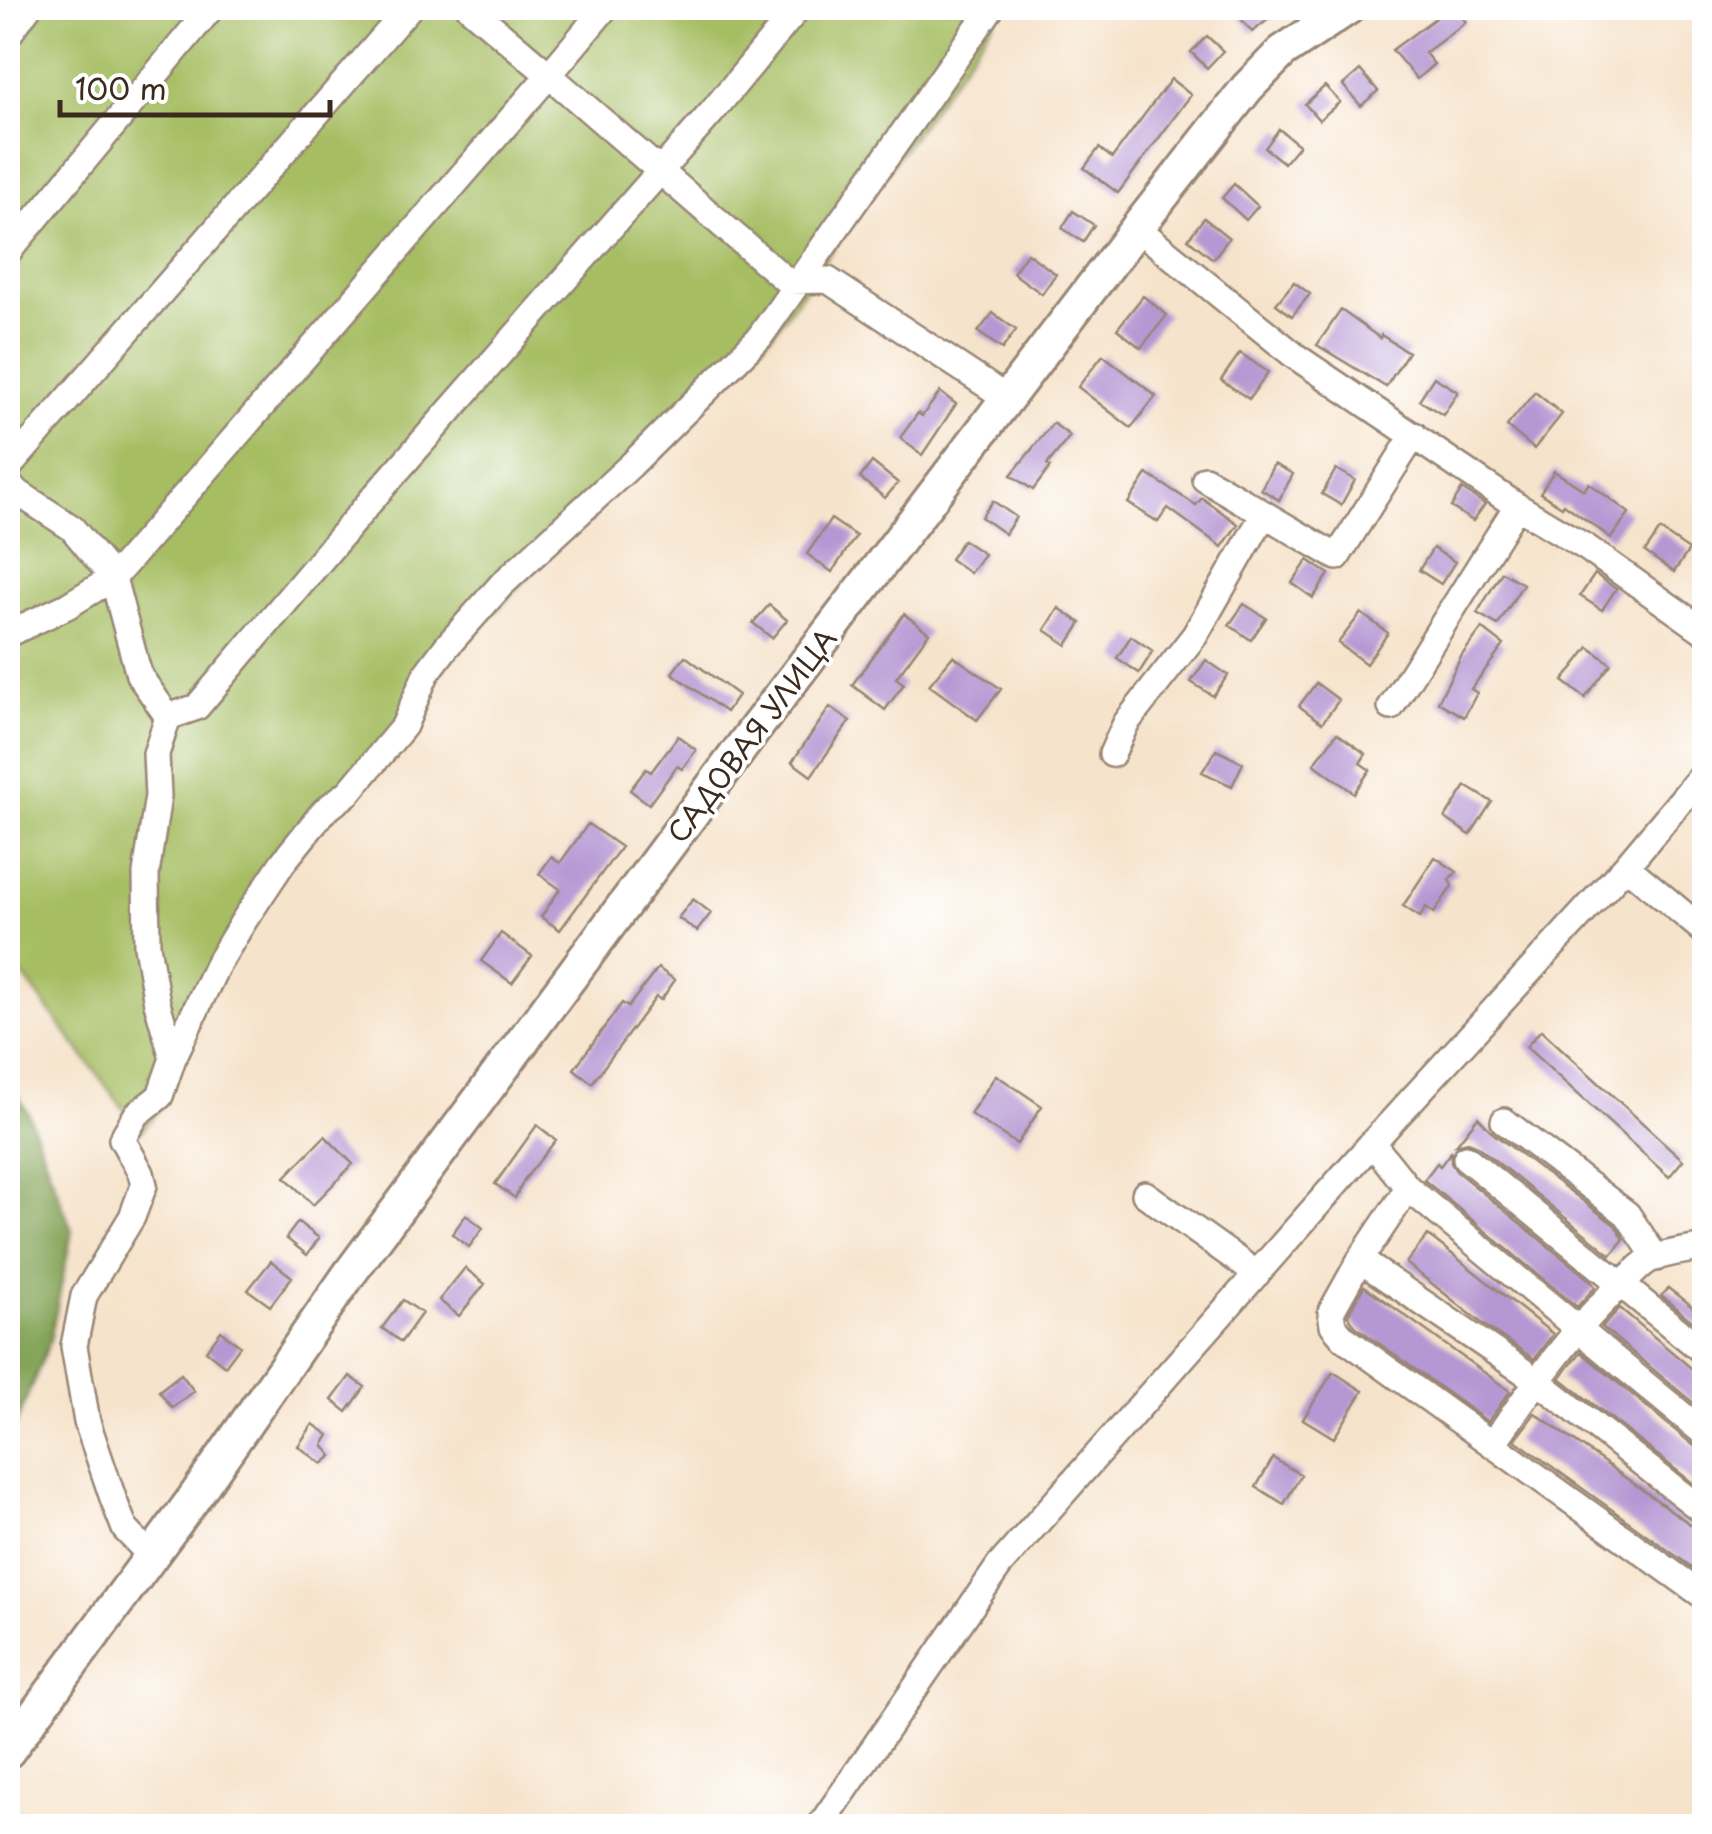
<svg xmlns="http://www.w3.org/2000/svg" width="1712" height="1834" font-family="'Playpen Sans',sans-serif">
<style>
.green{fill:#a6bd62;stroke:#707440;stroke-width:2.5}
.forest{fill:#84a458;stroke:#60673b;stroke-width:2.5}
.building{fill:#b597d3}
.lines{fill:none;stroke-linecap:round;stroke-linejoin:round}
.minor-casing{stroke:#988674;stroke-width:30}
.major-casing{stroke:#988674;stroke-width:38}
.minor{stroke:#fff;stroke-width:25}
.major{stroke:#fff;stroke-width:32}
.labels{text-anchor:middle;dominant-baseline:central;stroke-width:8;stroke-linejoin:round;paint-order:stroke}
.street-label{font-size:28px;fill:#3b2a1e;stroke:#fff}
</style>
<rect width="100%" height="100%" fill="#fff"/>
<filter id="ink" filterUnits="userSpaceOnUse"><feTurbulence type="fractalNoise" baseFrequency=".01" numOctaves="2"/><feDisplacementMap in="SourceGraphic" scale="20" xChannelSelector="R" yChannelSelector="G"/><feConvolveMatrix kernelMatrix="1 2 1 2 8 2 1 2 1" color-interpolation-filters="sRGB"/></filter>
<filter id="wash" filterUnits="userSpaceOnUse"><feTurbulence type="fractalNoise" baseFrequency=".0048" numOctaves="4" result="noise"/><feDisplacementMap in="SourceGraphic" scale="40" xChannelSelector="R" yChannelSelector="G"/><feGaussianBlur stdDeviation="2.25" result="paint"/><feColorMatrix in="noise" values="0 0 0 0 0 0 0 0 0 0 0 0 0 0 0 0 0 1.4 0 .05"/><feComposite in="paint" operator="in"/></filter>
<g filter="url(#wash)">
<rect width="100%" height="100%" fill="#f6e3cb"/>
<path class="green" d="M8,8H1003L774,332L555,549L446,663L290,862L207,989L165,1103L141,1132L8,956Z"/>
<path class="forest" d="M8,1080L28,1113L72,1231L50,1341L8,1443Z"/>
<g id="blocks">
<path class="building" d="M1232,8H1262L1270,18L1252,32Z
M1449,8H1455L1466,22L1425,53L1434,64L1417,79L1392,50Z
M1207,36L1223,51L1207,68L1191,52Z
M1360,70L1378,91L1361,106L1343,85Z
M1171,79L1191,95L1118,193L1084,168L1099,148L1112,158Z
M1325,86L1340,102L1319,120L1305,104Z
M1279,129L1299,145L1284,163L1265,148Z
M1234,184L1258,206L1246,220L1222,198Z
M1073,211L1094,225L1083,242L1062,228Z
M1204,218L1229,238L1213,259L1188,239Z
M1027,253L1056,274L1042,294L1013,273Z
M1294,282L1310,294L1292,316L1276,304Z
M1143,296L1167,315L1141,348L1117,329Z
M1341,310L1380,338L1381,335L1408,352L1386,387L1317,345Z
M993,313L1016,330L1002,349L978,332Z
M1240,353L1268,372L1249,399L1221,380Z
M1103,355L1156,396L1131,428L1078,387Z
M1434,377L1458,392L1443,415L1419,400Z
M940,392L956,404L922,455L900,438L918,413L922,416Z
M1535,392L1562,414L1534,449L1507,426Z
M1053,423L1070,436L1047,465L1050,467L1033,490L1011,475Z
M872,462L898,483L885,498L860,478Z
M1274,464L1293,474L1279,500L1261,489Z
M1336,469L1355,480L1341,505L1322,494Z
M1554,471L1584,490L1589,483L1629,513L1611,538L1564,504L1562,507L1540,493Z
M1147,474L1196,505L1202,498L1238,524L1222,547L1168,508L1158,522L1128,503Z
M1462,489L1485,504L1473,521L1451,507Z
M993,501L1016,517L1005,534L981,517Z
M831,519L856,536L832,572L807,554Z
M1660,530L1689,550L1674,572L1645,552Z
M963,540L984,554L970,573L950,559Z
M1433,548L1455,562L1441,584L1419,570Z
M1308,560L1329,574L1313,598L1292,583Z
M1502,572L1523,584L1498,625L1477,613Z
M1595,574L1616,589L1602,610L1580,596Z
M1244,604L1266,618L1251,640L1229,625Z
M769,605L787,620L772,638L753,623Z
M1059,608L1081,623L1067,645L1045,630Z
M1361,613L1388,633L1366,664L1338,643Z
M904,614L929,633L896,678L904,684L885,710L852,685Z
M1482,628L1504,645L1471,689L1477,693L1464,717L1438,702L1462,655Z
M1131,636L1153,651L1139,673L1117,658Z
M1589,647L1611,664L1585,698L1563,681Z
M685,656L738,695L726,712L672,673Z
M953,656L1001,689L977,720L929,685Z
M1206,660L1228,675L1213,696L1191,682Z
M1316,683L1339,700L1322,723L1299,706Z
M830,707L850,721L811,776L792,762Z
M1337,733L1366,754L1360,763L1370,770L1354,793L1314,764Z
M678,736L696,750L682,769L677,766L649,804L630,790L646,769L651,772Z
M1216,750L1243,763L1232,786L1202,772Z
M1466,786L1492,802L1470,835L1445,818Z
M588,824L621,847L560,930L541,917L560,889L539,874L551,857L560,863Z
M1435,857L1457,872L1449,879L1452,886L1434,913L1426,907L1420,917L1403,906Z
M693,899L711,913L697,931L678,918Z
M501,933L532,956L512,983L481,961Z
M658,968L675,980L661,1000L656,997L592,1083L574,1069L622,1003L628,1007Z
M1541,1030L1683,1160L1669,1177L1526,1047Z
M996,1075L1042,1106L1017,1144L970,1114Z
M1478,1117L1494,1134L1615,1225L1624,1239L1611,1255L1476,1145L1468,1142L1456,1145Z
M537,1125L556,1140L524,1180L515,1198L495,1184Z
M325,1136L353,1164L313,1205L285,1177Z
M1451,1152V1163L1456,1171L1591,1281L1595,1287L1577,1307L1424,1180L1437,1163L1440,1166Z
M466,1215L483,1228L469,1247L452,1234Z
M298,1222L319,1238L307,1255L286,1238Z
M1428,1235L1553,1334L1534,1359L1484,1325L1406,1263Z
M271,1261L292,1277L270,1306L248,1290Z
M465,1268L485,1284L459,1316L439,1300Z
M1364,1286L1510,1391L1488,1422L1355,1326L1348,1315Z
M1668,1288L1704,1316V1331L1661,1296Z
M403,1300L422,1313L401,1342L382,1328Z
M1620,1308L1704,1379V1412L1602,1327Z
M221,1331L240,1346L225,1366L206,1351Z
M1581,1352L1694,1446L1704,1449V1492L1560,1378Z
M1333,1372L1363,1391L1334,1438L1303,1419Z
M181,1374L194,1391L172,1408L159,1391Z
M350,1376L365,1387L347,1412L332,1400Z
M1535,1413L1704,1534V1576L1515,1440Z
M313,1424L329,1435L323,1445L332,1456L322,1464L298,1446Z
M1273,1458L1301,1475L1284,1504L1256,1487Z"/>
</g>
</g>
<g filter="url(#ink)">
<use href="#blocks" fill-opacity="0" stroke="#988674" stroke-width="2.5"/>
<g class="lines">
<g class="minor-casing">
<path id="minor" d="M605,8L549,75L787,281L828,280L1008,399
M8,35L28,8
M1137,228L1295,356L1517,506L1587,548L1704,631
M8,252L211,8
M8,468L409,8
M1205,479L1337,557L1414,435
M8,486L72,528L113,578L139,675L168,717L156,754L158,796L146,874L147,946L157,1003L173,1058L160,1096L137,1114L122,1139L141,1173L144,1185L132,1217L84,1296L74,1346L87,1422L114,1501L125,1529L151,1556
M8,634L67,606L113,578L549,75L470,8
M1391,707L1517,506
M168,717L197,707L374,497L712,112L798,8
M1112,754L1126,723L1195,635L1264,514
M1626,866L1704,931
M173,1058L216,967L243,922L283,862L324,811L349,792L404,726L426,674L447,646L502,584L631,465L759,338L991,8
M1504,1121L1627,1214L1656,1258
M1372,1143L1408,1188L1704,1433
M1466,1158L1704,1352
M1408,1188L1360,1260L1331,1312L1333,1325L1344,1338L1704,1596
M1145,1194L1257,1274
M1360,1260L1539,1382L1704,1512
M1494,1442C1533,1386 1576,1325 1627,1279C1634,1273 1642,1263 1651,1259C1667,1252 1688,1251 1704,1247
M820,1826L999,1566L1372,1143L1626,866L1704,773"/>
</g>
<g class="major-casing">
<path id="major" d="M8,1751L194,1498L350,1273L752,733L1137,228L1247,88L1282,52L1348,8"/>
</g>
<use href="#minor" class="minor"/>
<use href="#major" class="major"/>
</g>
</g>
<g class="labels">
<g class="street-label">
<text transform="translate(751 735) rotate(-53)">САДОВАЯ УЛИЦА</text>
</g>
</g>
<rect width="1712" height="1834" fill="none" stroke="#fff" stroke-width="40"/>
<path d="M60 100v15h270v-15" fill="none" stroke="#3b2a1e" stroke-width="5"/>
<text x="75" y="100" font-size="30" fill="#3b2a1e" stroke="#ffffff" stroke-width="8" paint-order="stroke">100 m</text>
</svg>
